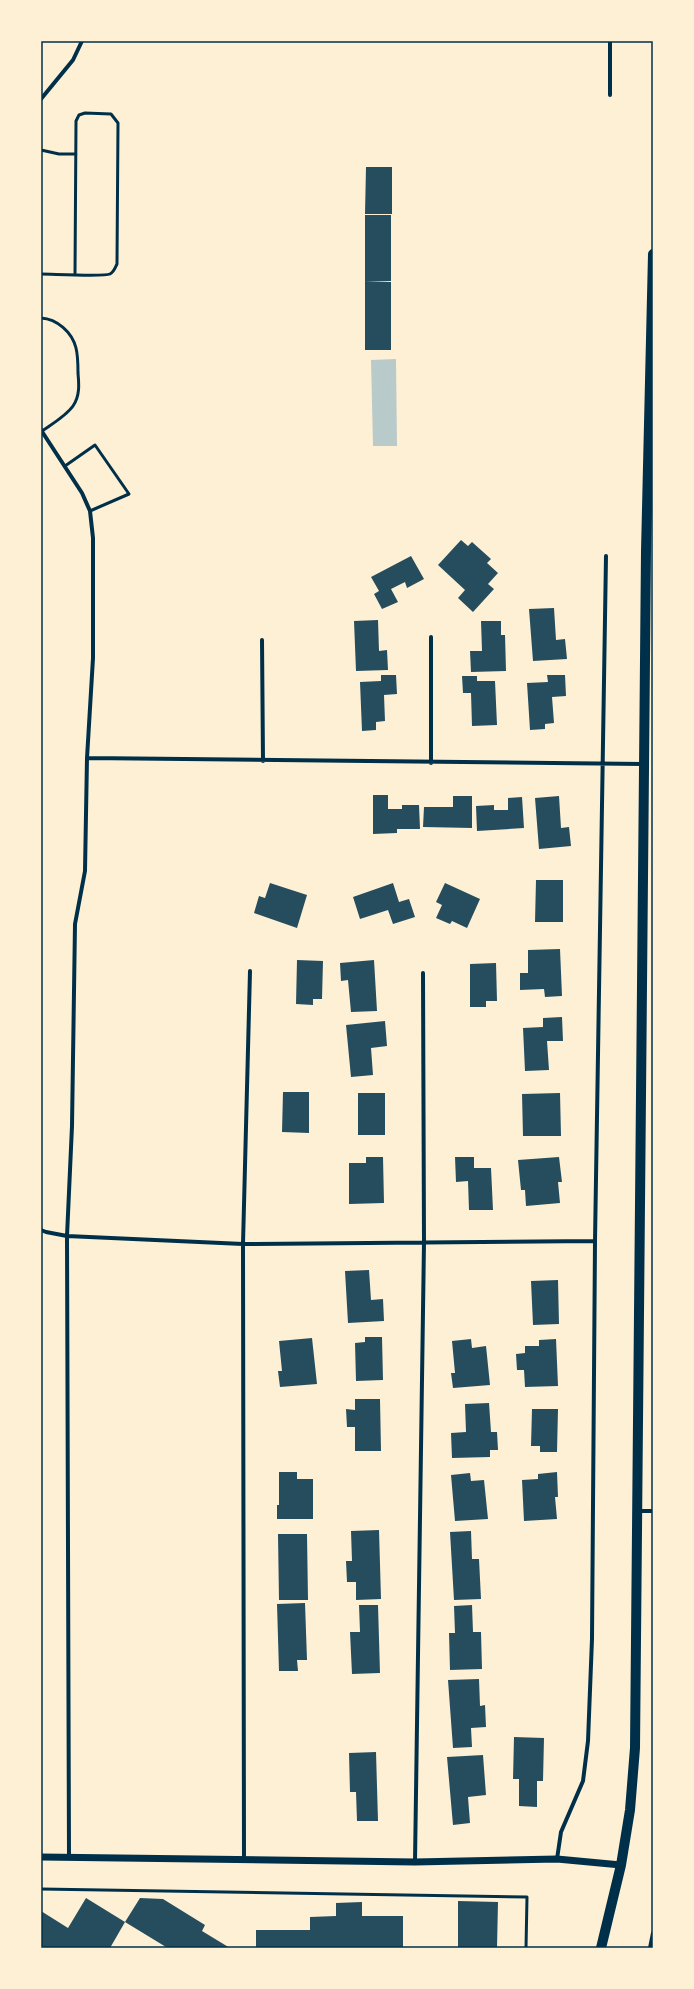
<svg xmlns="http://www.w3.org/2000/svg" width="694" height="1989" font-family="'PT Sans',sans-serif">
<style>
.green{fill:#b9caca}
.building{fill:#264d5e}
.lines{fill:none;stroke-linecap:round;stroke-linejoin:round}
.service{stroke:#003049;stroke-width:3}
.minor{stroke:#003049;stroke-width:4}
.tertiary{stroke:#003049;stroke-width:7}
.primary{stroke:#003049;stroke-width:10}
.neatline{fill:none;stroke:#003049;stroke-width:1.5}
</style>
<rect width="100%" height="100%" fill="#fdf0d5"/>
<path class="green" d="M396,359L397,446H373L371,360Z"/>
<path class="building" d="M366,167H392V214H365Z
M365,215H391V281L365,282Z
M365,282H391V350H365Z
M461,540L468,546L472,542L491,559L487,563L498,573L488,584L494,589L473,612L458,598L465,590L438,565Z
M411,556L424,579L407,588L405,582L391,589L398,602L382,609L374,594L379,591L371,577Z
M554,608L556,640L565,639L567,659L533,661L529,609Z
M378,620L379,651L387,650L388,670L356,671L354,621Z
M481,621H501V635H505L506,671L471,672L470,651H482Z
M381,675H396L397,694L384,695L385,721L376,722V730L362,731L360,682L381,681Z
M547,675H565L566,696L552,697L554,723L545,724V729L530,730L527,683L548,682Z
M462,676H477V681H495L497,725L472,726L471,693H463Z
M373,795H388V809H402V805H419L420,829H397V833L373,834Z
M453,796H472V828L423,827L424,807H453Z
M559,796L561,828L569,827L571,846L539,849L535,798Z
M522,797L524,828L477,831L476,806L494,805V810H508V798Z
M536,880H563V922H535Z
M270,883L307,895L297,928L254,913L259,896L265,898Z
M393,883L399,902L409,899L415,917L393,924L388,910L360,919L353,897Z
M445,883L480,899L467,928L452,921L450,924L436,918L442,905L436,902Z
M560,949L562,996L545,997L544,989L520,990V973H528V950Z
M297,960L323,961L322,999H313V1005L296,1004Z
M374,960L377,1011L351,1012L348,980L341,981L340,963Z
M496,963L497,1001H486V1007H470V964Z
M562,1017L563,1041H547L549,1070L525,1071L523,1028L543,1027V1018Z
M385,1021L387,1046L371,1048L373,1075L351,1077L346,1025Z
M283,1092H309V1133L282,1132Z
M358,1093H385V1135H358Z
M560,1093L561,1136H523L522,1094Z
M366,1157H383L384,1203L349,1204V1163H366Z
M455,1157H474V1168H491L493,1210H469L468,1181L456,1182Z
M559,1157L562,1182H558L560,1203L526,1206L525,1190H521L518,1160Z
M369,1270L371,1300L383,1299L384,1321L348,1323L345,1271Z
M558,1280L559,1324L533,1325L531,1281Z
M365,1337H382L383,1380L356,1381L355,1343L365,1342Z
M312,1338L317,1384L280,1387L278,1371H282L279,1341Z
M471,1339L472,1348L486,1346L490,1385L453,1388L451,1373H455L452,1341Z
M556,1339L558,1386L525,1387L524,1370H517L516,1354L525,1353V1346H539V1340Z
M355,1399H380L381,1451H355V1427H347L346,1409L355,1410Z
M489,1403L491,1432H497L498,1450H490V1457L452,1458L451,1433L466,1432L465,1404Z
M532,1409H558L557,1452H540V1446H531Z
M279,1472H297V1479H313V1519H277V1505H279Z
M557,1472L558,1497H555L557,1519L524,1521L522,1480L538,1479V1474Z
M470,1473L471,1481L484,1480L488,1519L455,1521L451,1475Z
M379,1530L381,1599L356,1600V1582H347L346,1561H352L351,1531Z
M471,1531L472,1559H479L481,1599L454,1600L450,1532Z
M278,1534H307L308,1600H279Z
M305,1603L307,1660H297L298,1671H279L277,1604Z
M359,1605H378L380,1673L352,1674L350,1632H360Z
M472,1605L473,1632H481L482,1669L450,1670L449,1633H455L454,1606Z
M479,1679L480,1706L485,1705L486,1727L471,1728L472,1747L453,1748L448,1680Z
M514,1737L544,1738L543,1781H537V1807L519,1806V1779H513Z
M376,1752L378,1821H357L356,1792H350L349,1753Z
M483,1755L486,1795L468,1797L470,1823L453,1825L447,1757Z
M86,1898L125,1922L110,1948H41V1911L68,1928Z
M140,1898L163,1899L205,1925L202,1931L230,1948H165L166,1947L125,1922Z
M458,1901L498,1902L497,1948H458Z
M362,1902V1916H403V1948H256V1930H310V1917L336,1916V1903Z"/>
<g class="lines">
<path class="service" d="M41,150L59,154H76
M41,274C52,274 104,277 110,274C114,272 115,268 117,264L118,123L111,114L85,113L79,115L76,121L75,275
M41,318C57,319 72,332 76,348C78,356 78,365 78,373C79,384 80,396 73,406C66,416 52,424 42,431
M65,466L95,445L129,494L90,511
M41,1889L527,1897L526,1948"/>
<path class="minor" d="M610,41V95
M41,99L73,60L82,41
M41,430L82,493L90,511L93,538V658L87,758L85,871L75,924L72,1126L67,1236L69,1857
M262,640L263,761
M87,758L643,764
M431,763V637
M41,1230L46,1232L67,1236L243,1244L595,1241
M638,1511H653
M244,1859L243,1244L250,971
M557,1859L561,1832L583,1781L588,1741L592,1639L595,1241L606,556
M415,1862L424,1242L423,973
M650,1948L653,1933"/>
<path class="tertiary" d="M41,1857L415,1862L557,1859L621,1865"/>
<path class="primary" d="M601,1948L621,1865L630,1810L635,1748L646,551L653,254"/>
</g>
<rect width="694" height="1989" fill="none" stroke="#fdf0d5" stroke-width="84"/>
<rect x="42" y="42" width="610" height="1905" class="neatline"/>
</svg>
